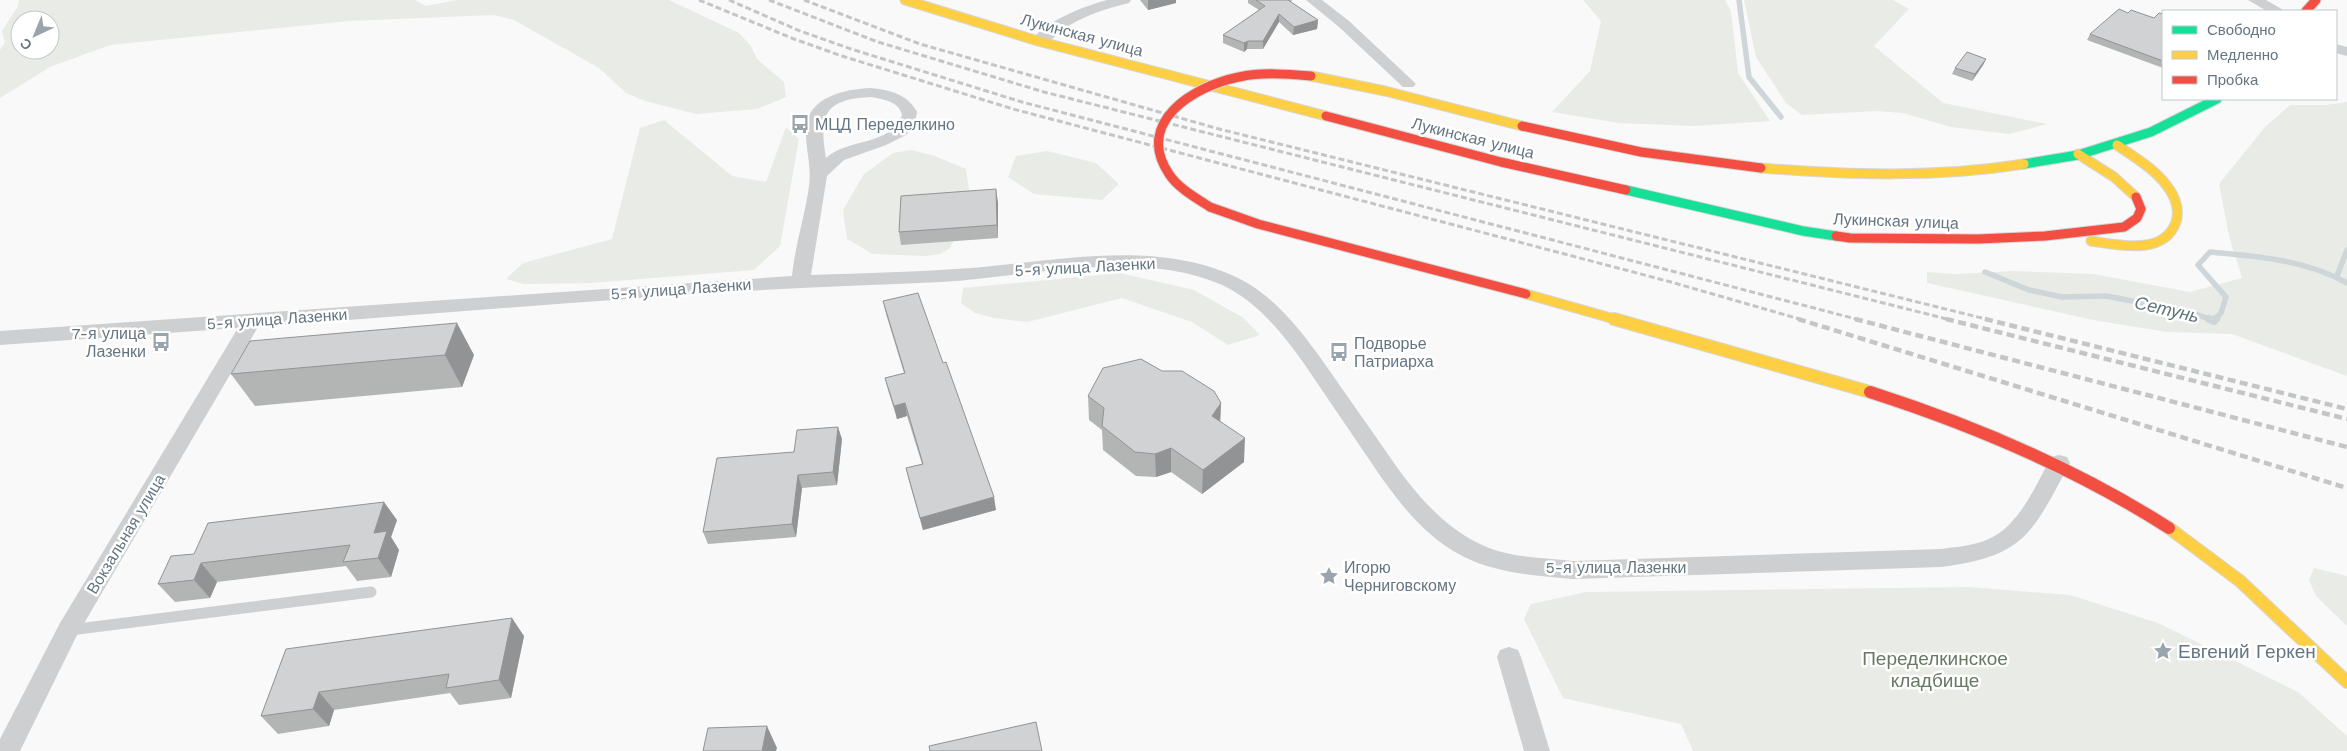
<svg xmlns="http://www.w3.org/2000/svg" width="2347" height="751" font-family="'Work Sans',sans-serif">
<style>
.green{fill:#e8ebe6;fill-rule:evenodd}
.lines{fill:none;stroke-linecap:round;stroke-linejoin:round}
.stream-far1{stroke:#ced6d9;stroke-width:5.5}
.stream{stroke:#ced6d9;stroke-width:8}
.fast-casing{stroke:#d5d6d7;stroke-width:11}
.slow-far1-casing{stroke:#d5d6d7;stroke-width:11}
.slow-casing{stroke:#d5d6d7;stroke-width:14}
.jam-far1-casing{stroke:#d5d6d7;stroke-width:11}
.jam-casing{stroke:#d5d6d7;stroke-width:14}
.lane{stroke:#cecfd0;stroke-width:11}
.street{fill:#cecfd0;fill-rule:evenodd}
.fast{stroke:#16e098;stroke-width:9}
.slow-far1{stroke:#ffcf43;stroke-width:9}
.slow{stroke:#ffcf43;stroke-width:12}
.jam-far1{stroke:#f24e42;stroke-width:9}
.jam{stroke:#f24e42;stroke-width:12}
.rail-far1{stroke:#c3c5c6;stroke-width:3;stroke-dasharray:6 3;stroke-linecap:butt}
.rail{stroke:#c3c5c6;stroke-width:4.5;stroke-dasharray:8 4.5;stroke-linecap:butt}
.jam-bridge-casing{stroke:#d5d6d7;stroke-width:11;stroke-linecap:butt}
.jam-bridge{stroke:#f24e42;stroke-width:9}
.wall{fill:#b3b5b5}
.shaded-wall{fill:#929394}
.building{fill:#d0d2d3;stroke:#929394}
.labels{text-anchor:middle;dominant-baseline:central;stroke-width:5;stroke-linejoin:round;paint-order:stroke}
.street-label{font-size:16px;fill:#657683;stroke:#fff}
.poi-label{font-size:16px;fill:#657683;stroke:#fff;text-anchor:start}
.water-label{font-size:18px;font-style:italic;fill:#60757c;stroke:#fff}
.near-poi-label{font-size:19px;fill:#657683;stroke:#fff;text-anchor:start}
.near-park-label{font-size:19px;fill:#687a64;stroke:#fff}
</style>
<rect width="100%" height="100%" fill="#f9f9f9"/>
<path class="green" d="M19,0H415L426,6L457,0H669L739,33L751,46L757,59L784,82L786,97L757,109L696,114L645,101L626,93L599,68L514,20L493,15L349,21L110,45L50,67L0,98V50L5,42L2,31L18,6ZM20,20H50V50H20Z
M1583,0H1725L1731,11L1738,73L1770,121L1694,126L1619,123L1552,112L1590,71L1601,21Z
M1744,0H1893L1909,9L1874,46L1943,103L2047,124L2009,134L1951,127L1903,113L1876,111L1802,115L1786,103L1756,57Z
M2347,102V376L2232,334L2167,332L2093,320L1927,283V272L1955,274L2014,271L2093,274L2190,292L2242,278L2229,236L2219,184L2265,127L2290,105H2325Z
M664,120L732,176L766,182L786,127L799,139L780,246L754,270L590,283L524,284L506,279L523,263L612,239L640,128Z
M911,150L932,155L966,169L971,204L950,248L940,254L926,256L873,254L847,239L843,210L864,174L893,153Z
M1047,151L1096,163L1119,184L1102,200L1034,194L1008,177L1016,156Z
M1120,273L1194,290L1242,317L1260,335L1228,345L1192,322L1122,298L1027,322L994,318L975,313L961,303L963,288Z
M2314,568L2347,576V626L2316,596L2309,580Z
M1969,587L2070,595L2158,623L2298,692L2347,736V751H1693L1681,724L1563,698L1524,619L1531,604L1586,592Z"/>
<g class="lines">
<path class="stream-far1" d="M1739,0L1749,77L1781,117
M1985,272L2029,290L2062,297L2106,296L2190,312L2212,320
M2337,276L2347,250
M2215,320L2221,313L2226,297L2198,265L2210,252C2258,257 2304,259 2347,283"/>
<path class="stream" d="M2209,319L2214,321L2216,319"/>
<g class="fast-casing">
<path id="fast" d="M2024,164L2078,155L2151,132L2217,99
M1626,190L1803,231L1836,236"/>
</g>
<g class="slow-far1-casing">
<path id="slow-far1" d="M905,0L1038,41L1326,116
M1311,76L1385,91L1522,126
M2078,154L2114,177L2136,197
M1761,168C1849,175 1936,178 2024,164
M2091,241C2119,245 2164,256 2176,222C2180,210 2175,196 2167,186C2155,169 2134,157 2117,145
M1526,294L1618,320"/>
</g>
<g class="slow-casing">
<path id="slow" d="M1614,319L1870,392
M2169,528L2240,581L2347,682"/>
</g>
<g class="jam-far1-casing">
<path id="jam-far1" d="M2306,11L2316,0
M1326,116L1501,162L1626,190
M1522,126L1641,152L1761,168
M1210,207L1258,224L1526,294
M1836,236L1850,238L1978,239L2045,236L2124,227L2137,218L2141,209L2136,197"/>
</g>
<g class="jam-casing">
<path id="jam" d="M1870,392C1976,426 2075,468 2169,528"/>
</g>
<path class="lane" d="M70,630L371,592"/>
<path class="street" d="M1107,0H1131L1129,3C1108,8 1089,14 1070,25C1058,32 1047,48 1033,44L1031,41C1044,22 1084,6 1107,0Z
M1306,0H1322L1349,21L1413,81L1416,84L1413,87H1403L1339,27Z
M2248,0H2266L2285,11H2267Z
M2336,44L2347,47V56L2336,53Z
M871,88C889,90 908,94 917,112L915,125L906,135L886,145L844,160L827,176L811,275C864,273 918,272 971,268C1058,261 1154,239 1236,277C1270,293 1295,323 1317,353C1337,381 1356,409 1376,437C1406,481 1437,527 1489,548C1515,558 1546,558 1573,561L1941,549C1955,547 1970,546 1984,541C2018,529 2035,487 2051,457L2059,455L2067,457L2070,463C2032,533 2026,556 1941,567L1573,579C1539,576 1505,574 1473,561C1422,540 1392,493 1362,449C1343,421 1324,393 1305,365C1283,334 1257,301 1222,285C1138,248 1029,277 941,282C876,285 810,287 745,291C582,301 420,315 258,327L76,637L20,751H0V739L60,623L238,328L0,345V331L792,276C795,245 805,216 809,186C812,166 805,148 806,129C807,97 845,89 871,88ZM871,97C882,99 899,101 902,115C892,146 847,138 826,158C819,116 823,99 871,97Z
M1509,647L1518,650L1521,657L1550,751H1524L1497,657L1500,650Z"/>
<use href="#fast" class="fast"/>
<use href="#slow-far1" class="slow-far1"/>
<use href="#slow" class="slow"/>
<use href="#jam-far1" class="jam-far1"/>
<use href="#jam" class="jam"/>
<path class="rail-far1" d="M699,0L794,39L842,56L1013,109L1671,282L1803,320
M729,0L800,31L851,49L1022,102L1860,320
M769,0L878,42L1044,92L1951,320
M804,0L920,44L1219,129L1990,320"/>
<path class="rail" d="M1798,319L2347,488
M1855,319L2347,447
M1946,319L2347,419
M1985,319L2347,409"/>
<g class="jam-bridge-casing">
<path id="jam-bridge" d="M1210,207C1196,198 1178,188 1169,174C1134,122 1194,86 1239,77C1262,72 1287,74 1311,76"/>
</g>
<use href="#jam-bridge" class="jam-bridge"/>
</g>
<path class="wall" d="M1140,0H1176V3L1148,10Z
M1248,0H1292L1291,2L1318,20L1317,29L1293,35L1279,22L1263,49H1247L1244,52L1223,43V35L1259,10L1248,3Z
M2128,13L2154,18L2163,14V68L2087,40L2090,34Z
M1986,59L1983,65L1972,81L1952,74L1955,68Z
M998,202V238L901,245L899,232Z
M883,301L943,363L996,510L923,530L909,481L906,468L922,464L907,416L897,419L888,390L885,378L904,373L886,314Z
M250,341L474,355L462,387L255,406L231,374Z
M1162,371L1221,403L1220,421L1244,462L1202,494L1171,472L1156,477L1136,476L1103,450L1102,430L1089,420L1088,396Z
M842,439L837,485L802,488L796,537L708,544L703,532L794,452Z
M397,520L391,537L399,550L391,577L357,581L346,566L217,582L210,598L175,602L158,584L194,554Z
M524,636L511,698L459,705L450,693L334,710L329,726L278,734L261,716L286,649Z"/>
<path class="shaded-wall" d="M1148,0H1176V3L1148,10Z
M1279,14V22L1263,49V41Z
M1318,20L1317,29L1293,35L1294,27Z
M1248,41L1247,49L1244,52V43Z
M1986,59L1983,65L1972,81L1975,74Z
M996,189L998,202V238L997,225Z
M457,323L474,355L462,387L445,355Z
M905,403L907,416L897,419L894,406Z
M1221,403L1220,426L1212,416Z
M838,427L842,439L837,485L833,472Z
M1245,438L1244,462L1202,494L1203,470Z
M1171,448V472L1156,477L1155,454Z
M798,475L802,488L796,537L792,524Z
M994,497L996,510L923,530L920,518Z
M384,502L397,520L391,537L399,550L391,577L378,558L374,533Z
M201,563L217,582L210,598L194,580Z
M512,618L524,636L511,698L499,680Z
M319,692L334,710L329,726L313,709Z
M767,726L777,748L776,751H762Z"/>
<path class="building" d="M1256,0H1288L1318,20L1294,27L1279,14L1263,41H1248L1244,43L1223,35L1265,6Z
M2119,9L2128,13L2131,10L2154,18L2159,13L2163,14V61L2090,34Z
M1967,52L1986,59L1975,74L1955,68Z
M996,189L997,225L899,232L901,196Z
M918,293L943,363L946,362L994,497L920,518L906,468L923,464L905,403L894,406L885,378L905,373L883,301Z
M457,323L445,355L231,374L250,341Z
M1141,359L1162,371H1182L1214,391L1221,403L1212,416L1245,438L1203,470L1171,448L1155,454L1135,452L1102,426L1104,408L1088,396L1103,368Z
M838,427L833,472L798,475L792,524L703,532L717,458L794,452L797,430Z
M384,502L374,533L387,531L378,558L343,562L350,545L201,563L194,580L158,584L171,556L194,554L208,523Z
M512,618L499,680L446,688L449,674L319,692L313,709L261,716L286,649Z
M1036,722L1042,751H930L929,746Z
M767,726L762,751H703L708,728Z"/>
<defs>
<g id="bus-bare" transform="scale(1.5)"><path d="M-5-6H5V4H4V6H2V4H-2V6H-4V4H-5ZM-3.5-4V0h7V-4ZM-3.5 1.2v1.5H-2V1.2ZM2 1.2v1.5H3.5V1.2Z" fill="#99a4ac" stroke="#fff" stroke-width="2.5" paint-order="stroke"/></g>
<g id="sight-bare" transform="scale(1.5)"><path d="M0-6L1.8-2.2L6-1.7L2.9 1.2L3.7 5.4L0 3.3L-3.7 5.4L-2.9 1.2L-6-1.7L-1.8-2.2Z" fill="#99a4ac" stroke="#fff" stroke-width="2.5" paint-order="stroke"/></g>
</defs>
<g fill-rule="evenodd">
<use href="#bus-bare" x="800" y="124"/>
<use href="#bus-bare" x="161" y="342"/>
<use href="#bus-bare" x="1339" y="352"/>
<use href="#sight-bare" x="1329" y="576"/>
<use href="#sight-bare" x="2163" y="651"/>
</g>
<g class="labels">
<g class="street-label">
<text transform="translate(1082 35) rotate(15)">Лукинская улица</text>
<text transform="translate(1473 138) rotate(14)">Лукинская улица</text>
<text transform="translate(1896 221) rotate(2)">Лукинская улица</text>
<text transform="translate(1085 267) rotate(-3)">5-я улица Лазенки</text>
<text transform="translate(681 289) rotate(-4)">5-я улица Лазенки</text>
<text transform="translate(277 319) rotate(-4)">5-я улица Лазенки</text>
<text transform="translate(126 534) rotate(-59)">Вокзальная улица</text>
<text x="1616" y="567">5-я улица Лазенки</text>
</g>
<g class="poi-label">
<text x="815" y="124">МЦД Переделкино</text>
<text x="146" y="333" text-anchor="end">7-я улица<tspan x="146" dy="18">Лазенки</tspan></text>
<text x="1354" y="343">Подворье<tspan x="1354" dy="18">Патриарха</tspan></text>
<text x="1344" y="567">Игорю<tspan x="1344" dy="18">Черниговскому</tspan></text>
</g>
<g class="water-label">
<text transform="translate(2167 309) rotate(13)">Сетунь</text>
</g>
<g class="near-poi-label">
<text x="2178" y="651">Евгений Геркен</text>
</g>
<g class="near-park-label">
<text x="1935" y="658">Переделкинское<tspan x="1935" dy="22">кладбище</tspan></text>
</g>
</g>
<rect x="2162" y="10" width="175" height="90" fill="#ffffff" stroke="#c1c8cd"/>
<rect x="2172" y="26" width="25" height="8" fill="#16e098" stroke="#c1c8cd"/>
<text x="2207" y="35" font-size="15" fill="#657683">Свободно</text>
<rect x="2172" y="51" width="25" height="8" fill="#ffcf43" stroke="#c1c8cd"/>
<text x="2207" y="60" font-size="15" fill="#657683">Медленно</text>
<rect x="2172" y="76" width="25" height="8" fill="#f24e42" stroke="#c1c8cd"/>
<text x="2207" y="85" font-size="15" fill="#657683">Пробка</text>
<g transform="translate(35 35) rotate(224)"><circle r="24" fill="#ffffff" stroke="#c1c8cd"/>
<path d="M0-4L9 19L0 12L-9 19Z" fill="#99a4ac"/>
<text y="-8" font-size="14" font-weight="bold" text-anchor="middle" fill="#657683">С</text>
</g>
</svg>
